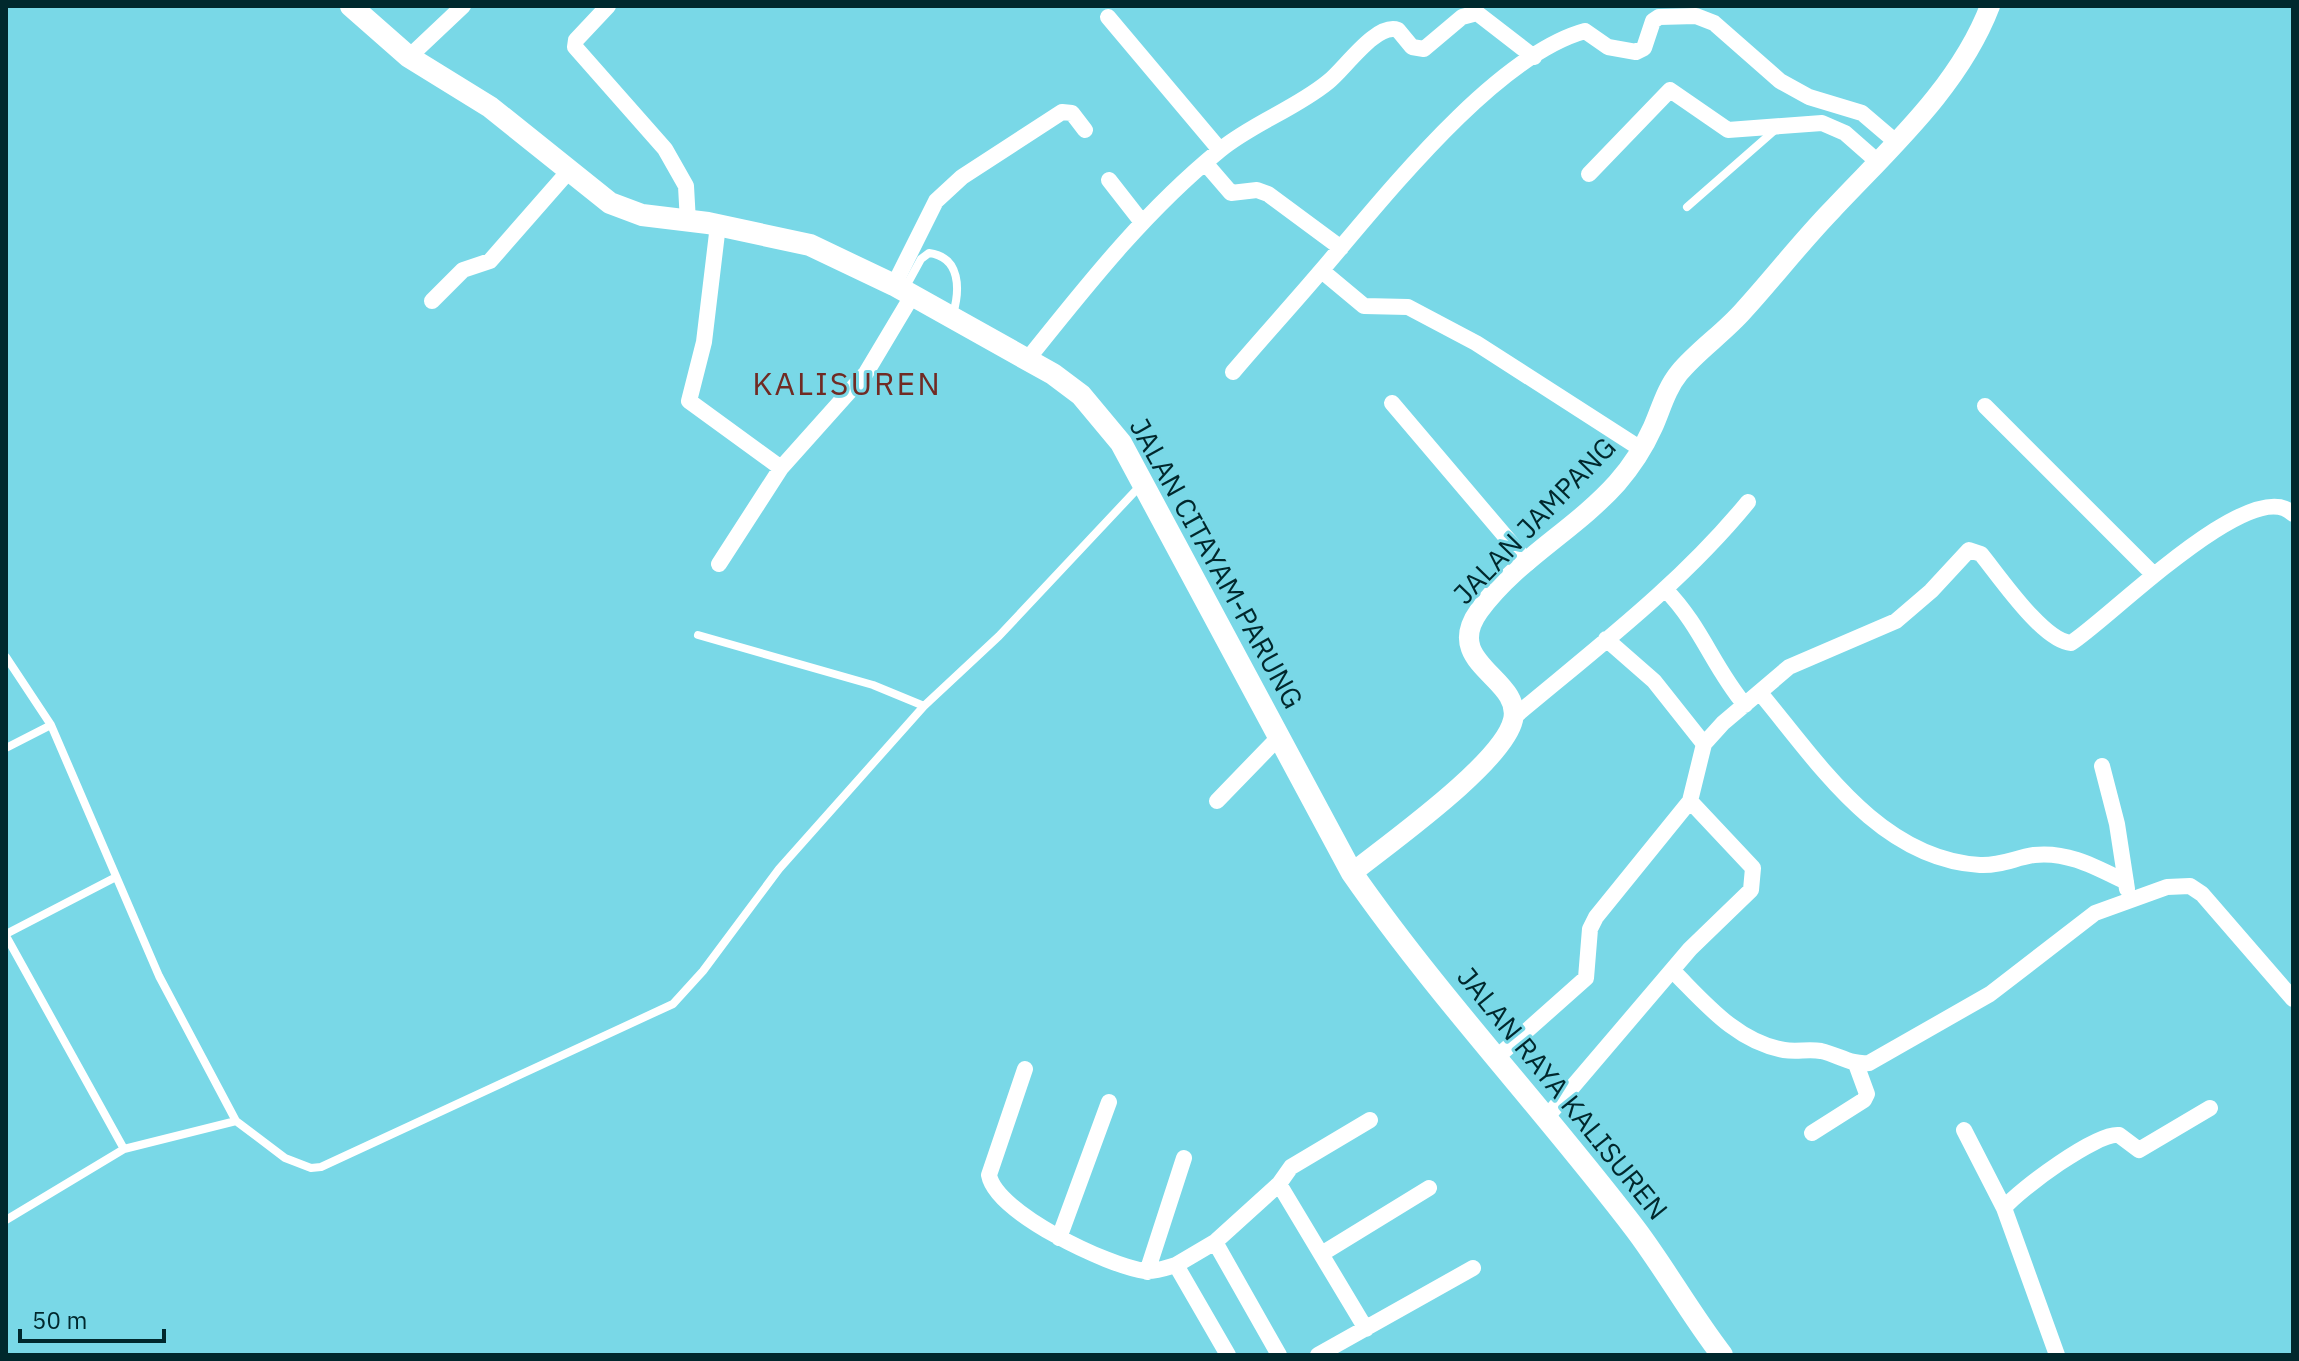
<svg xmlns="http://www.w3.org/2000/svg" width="2299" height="1361" font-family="'IBM Plex Sans',sans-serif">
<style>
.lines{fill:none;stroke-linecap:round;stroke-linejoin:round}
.service{stroke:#fff;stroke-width:8}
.minor{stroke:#fff;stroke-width:16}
.tertiary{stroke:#fff;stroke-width:20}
.secondary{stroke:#fff;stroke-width:22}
.labels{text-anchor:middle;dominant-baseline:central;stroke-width:6;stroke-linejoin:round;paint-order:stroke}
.street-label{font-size:28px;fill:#00282d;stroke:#79d8e7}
.quarter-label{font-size:32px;letter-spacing:2px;fill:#702b24;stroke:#79d8e7}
</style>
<rect width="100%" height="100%" fill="#79d8e7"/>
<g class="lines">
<path class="service" d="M1687,207L1775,130
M904,290L921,259L929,253C961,257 960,290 953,314
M698,635L873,685L924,706
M6,657L51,725L159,976L236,1121L285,1158L311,1168L321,1167L673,1004L703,971L779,869L924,706L999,636L1140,486
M6,748L51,725
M6,934L116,877
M6,936L124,1149L236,1121
M6,1220L124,1149"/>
<path class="minor" d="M608,6L576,40L575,47L665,149L686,186L688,222
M1108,17L1220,150
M409,57L463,6
M1206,164L1231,193L1257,190L1268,194L1341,248
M1589,174L1670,90L1728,130L1822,123L1845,133L1878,162
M1109,180L1141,221
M718,225L704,342L689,401L781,468
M1322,271L1364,306L1408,307L1476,343L1641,449
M894,285L936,201L962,177L1062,112L1072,113L1085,130
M432,301L463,270L490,261L568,172
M1027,360C1087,285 1145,211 1220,150C1253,123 1295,109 1328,82C1344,70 1376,22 1398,30L1412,47L1424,49L1462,17L1477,13L1534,57
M1233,372C1262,338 1292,305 1321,271C1382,200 1494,56 1585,31L1608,47L1636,52L1644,48L1653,21L1659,17L1696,16L1714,23L1780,81L1809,97L1862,113L1896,142
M1392,403L1528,563
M1985,406L2153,574
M719,564L781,468L866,373L912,296
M1665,589C1702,627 1713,667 1745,705
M1606,639L1654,681L1704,744
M1761,694C1819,764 1880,859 1980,865C2000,866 2015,858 2034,855C2068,851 2097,868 2126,882
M1514,717C1595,649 1681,584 1748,502
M2102,766L2117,824L2127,889
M1217,801L1279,737
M1674,972C1705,1003 1737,1042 1784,1050C1796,1052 1809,1049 1821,1051C1839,1055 1851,1065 1869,1063L1990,994L2095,913L2167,887L2190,886L2202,894L2293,999
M1496,1058L1586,978L1590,929L1596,917L1690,801L1704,744L1723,723L1789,667L1896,621L1931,591L1969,550L1981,554C1999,576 2043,641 2071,643C2108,620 2253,472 2293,514
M1025,1069L989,1175C996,1213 1108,1266 1145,1271C1155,1272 1166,1268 1176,1265L1228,1355
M1546,1118L1690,949L1751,890L1753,868L1690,801
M1964,1130L2004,1208
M1812,1133L1864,1100L1867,1094L1856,1064
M1279,1184L1366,1329
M1059,1238L1109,1102
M1323,1253L1429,1188
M1176,1265L1215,1242
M1147,1272L1184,1158
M1279,1355L1215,1242L1279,1184L1291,1167L1370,1120
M1318,1355L1473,1268
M2057,1355L2004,1208C2020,1189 2097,1132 2119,1135L2139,1150L2210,1108"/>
<path class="tertiary" d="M1352,873C1388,844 1503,763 1513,720C1523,678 1441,664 1479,611C1516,560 1575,530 1617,483C1631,467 1644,447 1653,427C1661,409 1666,389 1679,373C1698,350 1724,333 1744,310C1774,277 1801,242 1832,210C1890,148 1959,87 1990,6"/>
<path class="secondary" d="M351,6L409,57L490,107L610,203L642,215L708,223L810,245L894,285L1053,374L1081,395L1121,443L1352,873C1439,998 1544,1109 1636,1230C1666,1270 1691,1315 1722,1355"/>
</g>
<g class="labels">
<g class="street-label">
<text transform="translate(1534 520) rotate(-46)">JALAN JAMPANG</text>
<text transform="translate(1217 563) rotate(61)">JALAN CITAYAM-PARUNG</text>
<text transform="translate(1563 1093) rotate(51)">JALAN RAYA KALISUREN</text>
</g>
<g class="quarter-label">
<text x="847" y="383">KALISUREN</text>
</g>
</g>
<rect width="2299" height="1361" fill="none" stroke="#00282d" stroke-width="16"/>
<path d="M20 1329v12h144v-12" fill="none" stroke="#00282d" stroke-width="4"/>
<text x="32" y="1329" font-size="24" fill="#00282d" stroke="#79d8e7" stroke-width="6" paint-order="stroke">50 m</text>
</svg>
